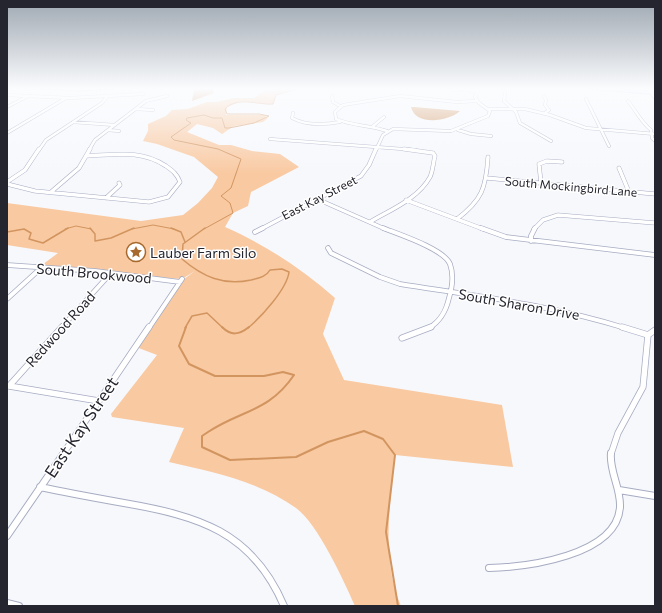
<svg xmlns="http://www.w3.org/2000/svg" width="662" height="613" font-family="Commissioner,sans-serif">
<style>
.green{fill:#f9c9a1}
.water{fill:#d29560}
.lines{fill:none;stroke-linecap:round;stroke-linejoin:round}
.stream-far2{stroke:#d29560;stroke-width:1}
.stream-far1{stroke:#d29560;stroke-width:1.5}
.stream{stroke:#d29560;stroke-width:2}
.minor-far4-casing{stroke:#a7acc2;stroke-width:3.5}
.minor-far3-casing{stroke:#a7acc2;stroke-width:4.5}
.minor-far2-casing{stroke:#a7acc2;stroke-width:5.5}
.minor-far1-casing{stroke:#a7acc2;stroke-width:7}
.minor-casing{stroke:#a7acc2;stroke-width:8}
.tertiary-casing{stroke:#a7acc2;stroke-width:1.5}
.secondary-casing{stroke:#a7acc2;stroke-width:2}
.minor-far4{stroke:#fff;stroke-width:2.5}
.minor-far3{stroke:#fff;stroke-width:3.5}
.minor-far2{stroke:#fff;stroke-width:4}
.minor-far1{stroke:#fff;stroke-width:5.5}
.minor{stroke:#fff;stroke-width:6}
.tertiary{fill:#fff;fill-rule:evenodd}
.secondary{fill:#eceefa;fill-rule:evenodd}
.labels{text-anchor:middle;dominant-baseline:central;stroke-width:3;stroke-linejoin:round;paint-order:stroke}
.far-street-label{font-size:12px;fill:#24252e;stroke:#fff}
.poi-label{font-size:14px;fill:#24252e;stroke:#fff;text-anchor:start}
.street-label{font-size:14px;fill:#24252e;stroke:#fff}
.near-street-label{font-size:17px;fill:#24252e;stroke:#fff}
</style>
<rect width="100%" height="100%" fill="#f7f8fc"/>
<path class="green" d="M268,88H303L276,95L273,104L242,101L227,107L226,115H264L268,118L263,122L234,126L222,134L213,128L197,124L187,132L219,145H231L252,151L280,154L299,167L251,192L248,206L233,213L225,227C266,245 302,269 335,298L323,334L344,380L502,405L513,467L395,455C390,503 381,560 401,606H355C344,581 318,524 296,508C259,481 212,472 169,462L184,428L112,417L111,414L157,355L136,347L180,282L195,271L182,279L38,268L58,253L7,245V203L141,221L183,215L198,203L212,188L218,177L194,157L157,144L143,141L148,131V124L166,116L172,110L188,109L207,102H217L234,98H254Z"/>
<path class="water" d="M147,88H213L214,93L192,101L194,90L193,89Z
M411,107H414L460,111C449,121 416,127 411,107Z"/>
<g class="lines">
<path class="stream-far2" d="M23,88L79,91L135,88
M65,229L76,226L91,229
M132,229L153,225L174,229
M204,229L233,213L230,203L221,196L231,188L241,159L218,149L174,140L171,137L191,123L186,120L187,118L204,115L213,118H222L225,128H229L254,123L269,116L259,114H227L225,109C237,96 258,105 273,104L276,95L300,88"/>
<path class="stream-far1" d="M90,228L95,234V241L111,238L134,228
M171,228L181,232L185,242
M205,228L183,244L182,259C203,277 224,286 251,280C259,278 266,277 270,270L282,269L289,272C287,289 261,317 248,328
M7,232L24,229L31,233L29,239L43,243L68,228
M185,328L192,316L207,313L223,328"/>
<path class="stream" d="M186,327L179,346L189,364L215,376H264L283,372L294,375C269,412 241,410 208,432L202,436V447L230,460L296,457L328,442L364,431L383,439L395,455L386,532L398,606
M222,327C231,336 239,335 249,327"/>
<g class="minor-far4-casing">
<path id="minor-far4" d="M447,89L477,91
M505,93L504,101L516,112L520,123L551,141
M7,95L70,98L143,94
M332,96L333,102L340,106
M544,96L546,100L545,105L549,110L545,113
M586,99L609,146
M628,101C636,111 641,122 651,130L652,138L655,141
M7,107L28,96
M136,109L153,110
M488,109H525L550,115L586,128L655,134
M293,113L292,118C307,126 324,125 340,122
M73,122L115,125
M372,127L384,117
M108,130L119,131
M458,130L471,134L491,136
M387,131C370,125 352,126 336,119L335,112L343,105L400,96L457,102L477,101
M7,133L66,98
M270,139L416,150
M39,150L46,140L102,103L107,97
M89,150L95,140L146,101L167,96
M376,150L383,135L393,129L451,131L488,116L490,111L479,103L475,97L479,88"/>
</g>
<g class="minor-far3-casing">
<path id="minor-far3" d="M619,168L629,192
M487,178L655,194
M7,182L25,170L39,149
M541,183L539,164L547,161L562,162
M7,184L35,191L149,202L168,197L180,182C177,174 173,171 166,166C140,149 115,155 86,156
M51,192L79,168L90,149
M106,198L120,185L119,183
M317,199L385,229
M406,200L483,229
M457,219C482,200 486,188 488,157
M370,222C390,210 418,199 430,177C433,171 433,163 435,156L433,153L404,149
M261,229L361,176L369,165L376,149
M534,229L543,220L558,215L655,223"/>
</g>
<g class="minor-far2-casing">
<path id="minor-far2" d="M383,228C398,234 444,249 450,264C454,275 452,288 449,298C446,311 441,321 429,328
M481,228L506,237L655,255
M255,232L263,228
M531,241V236L535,228
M328,248L331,253L380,277L400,284C476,296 552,305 625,328
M7,265L95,271L180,282
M7,299L41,268
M61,328L111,273
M149,328L182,279"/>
</g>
<g class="minor-far1-casing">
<path id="minor-far1" d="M622,327L648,335
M648,335L655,330
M402,338L431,327
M9,386L62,327
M9,386L99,401
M63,454L149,327
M611,454L618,433L643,387L648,335"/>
</g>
<g class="minor-casing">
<path id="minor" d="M40,487C68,493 96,498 124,503C198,516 252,531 284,606
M619,490L655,496
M7,536L64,453
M489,568C526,567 617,556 620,507C621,488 609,471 611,453
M7,603L19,606"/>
</g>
<g class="tertiary-casing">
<path id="tertiary" d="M646,88H649L655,97V100Z"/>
</g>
<g class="secondary-casing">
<path id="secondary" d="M581,88H599L655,92V94Z"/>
</g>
<use href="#minor-far4" class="minor-far4"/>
<use href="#minor-far3" class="minor-far3"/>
<use href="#minor-far2" class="minor-far2"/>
<use href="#minor-far1" class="minor-far1"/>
<use href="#minor" class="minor"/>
<use href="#tertiary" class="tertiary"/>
<use href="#secondary" class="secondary"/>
</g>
<linearGradient id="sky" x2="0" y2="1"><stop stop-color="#9fa8b2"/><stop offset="0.51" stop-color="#fbfcfe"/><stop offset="1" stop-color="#fbfcfe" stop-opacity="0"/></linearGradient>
<rect width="662" height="174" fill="url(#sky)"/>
<defs>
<g id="sight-ring" transform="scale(1)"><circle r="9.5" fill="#fff" stroke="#a7692e" stroke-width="1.5"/><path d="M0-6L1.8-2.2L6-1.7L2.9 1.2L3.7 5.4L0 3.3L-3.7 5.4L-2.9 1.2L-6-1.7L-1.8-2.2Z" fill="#a7692e"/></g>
</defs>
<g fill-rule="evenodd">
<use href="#sight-ring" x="136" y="252"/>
</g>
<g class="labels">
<g class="far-street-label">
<text transform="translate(571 186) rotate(5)">South Mockingbird Lane</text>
<text transform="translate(319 197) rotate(-27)">East Kay Street</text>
</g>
<g class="poi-label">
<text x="150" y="252">Lauber Farm Silo</text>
</g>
<g class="street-label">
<text transform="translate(94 273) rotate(5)">South Brookwood</text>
<text transform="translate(519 304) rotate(10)">South Sharon Drive</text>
<text transform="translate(60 329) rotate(-48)">Redwood Road</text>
</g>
<g class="near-street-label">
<text transform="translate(81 427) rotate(-56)">East Kay Street</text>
</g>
</g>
<rect width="662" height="613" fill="none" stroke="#24252e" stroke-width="16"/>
</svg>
